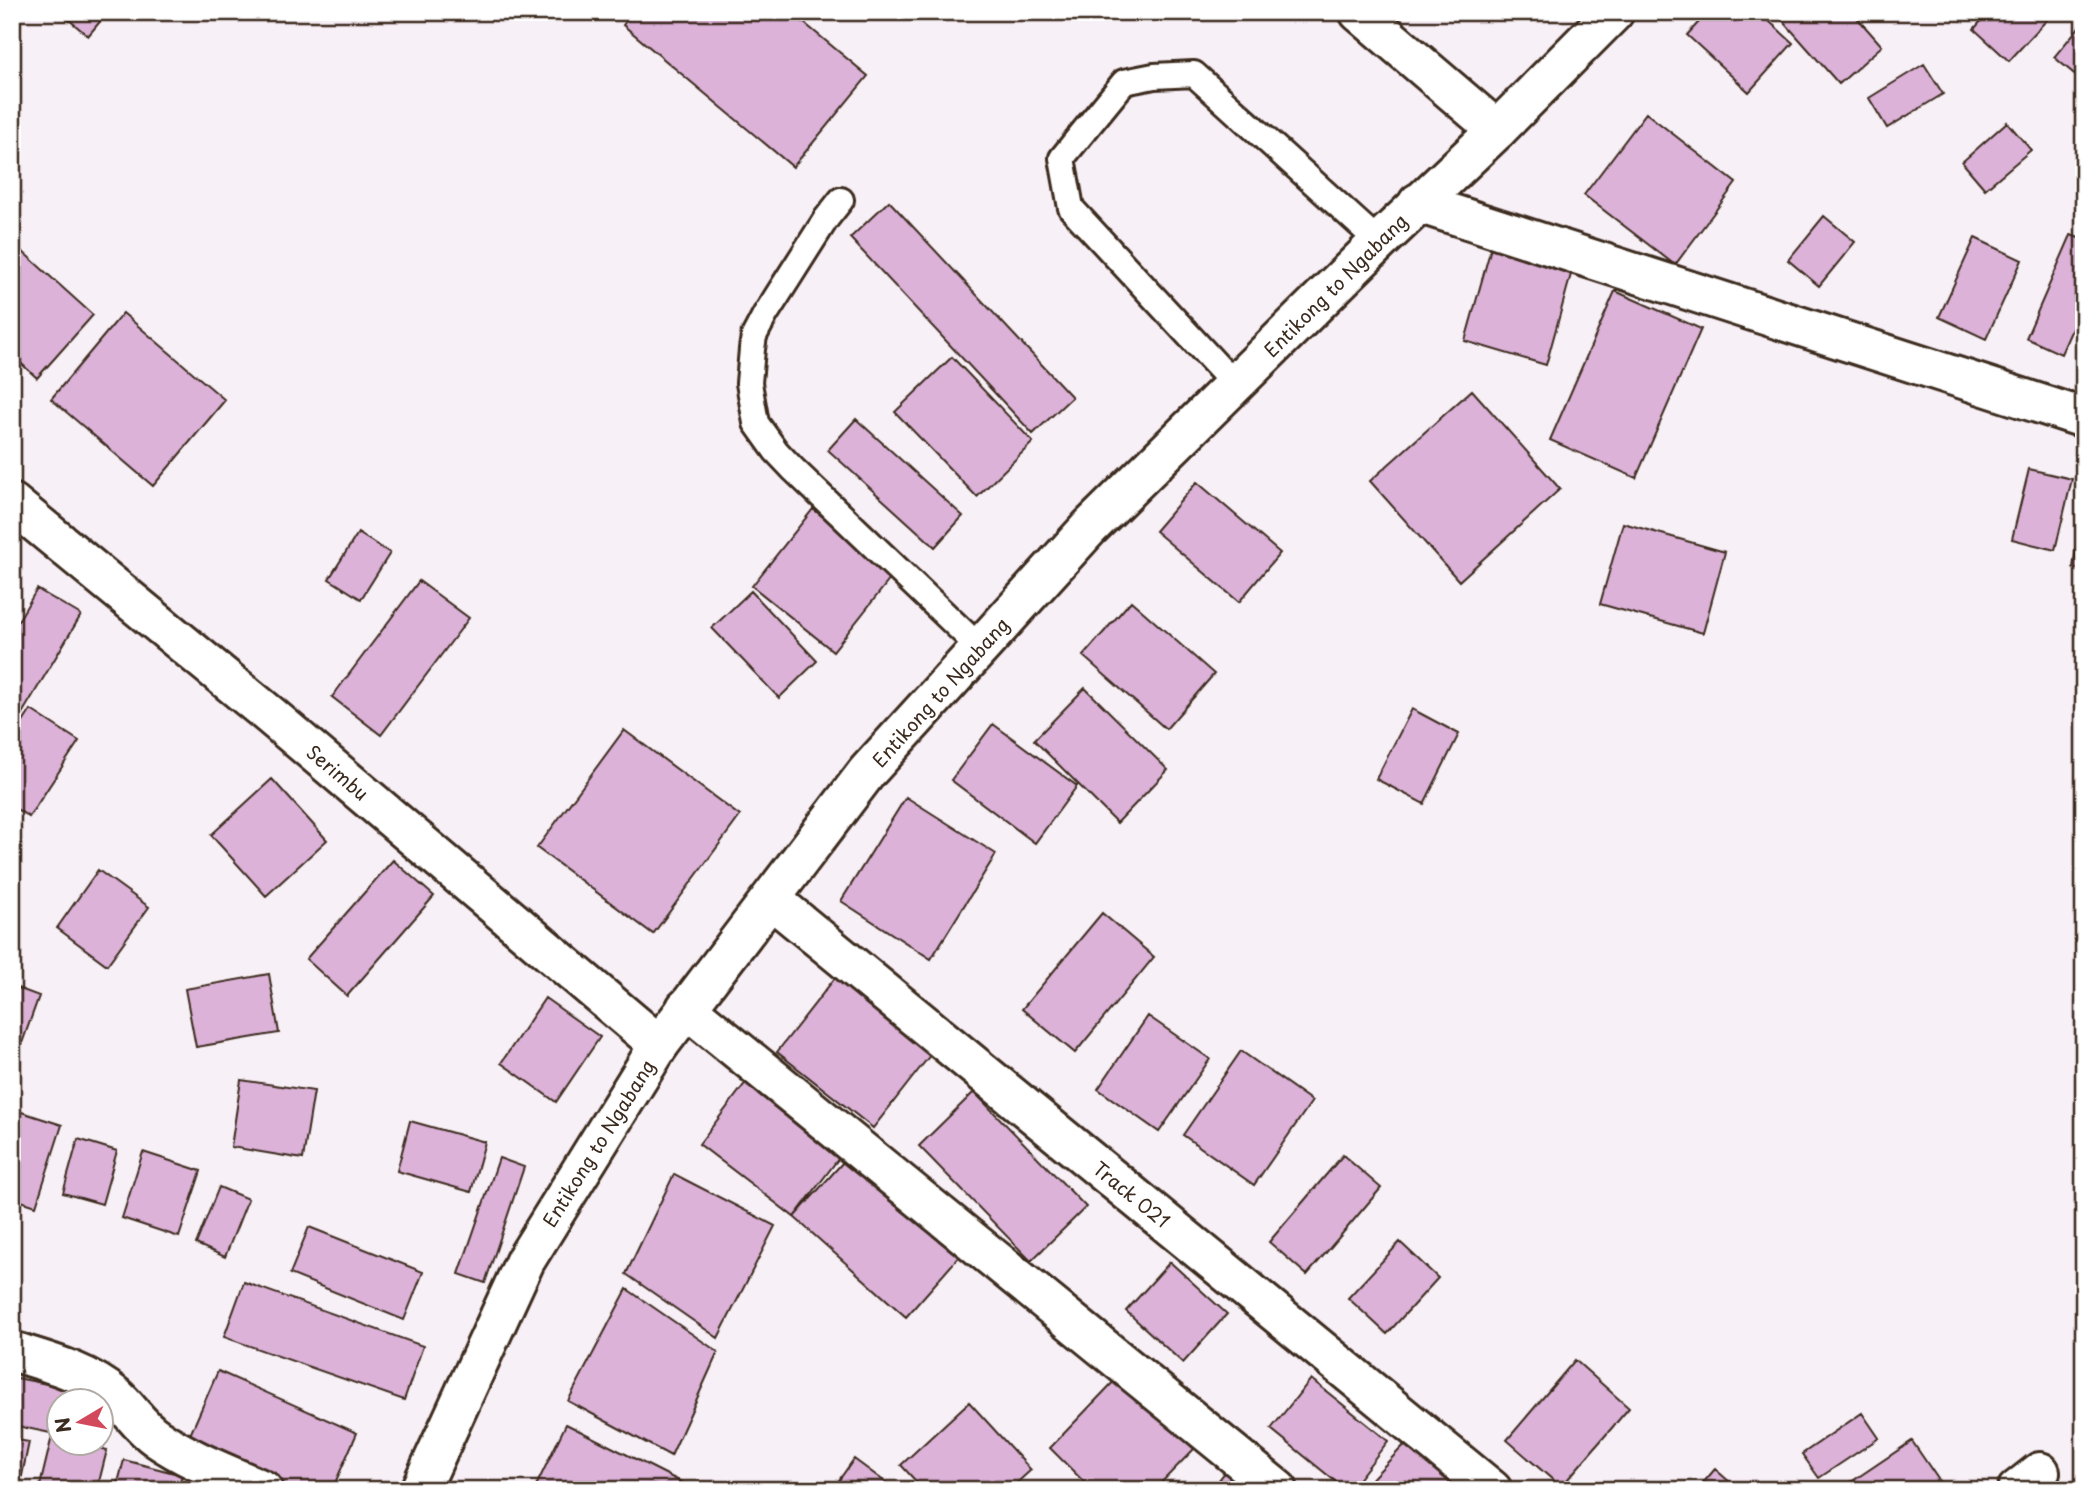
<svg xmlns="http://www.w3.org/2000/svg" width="2096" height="1502" font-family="'Playpen Sans',sans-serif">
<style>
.building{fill:#dcb2d9;stroke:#3b2a1e;stroke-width:2}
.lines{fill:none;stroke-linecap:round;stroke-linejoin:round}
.lane-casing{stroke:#3b2a1e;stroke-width:30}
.street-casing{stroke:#3b2a1e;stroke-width:44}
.secondary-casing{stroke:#3b2a1e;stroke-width:44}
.highway-casing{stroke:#3b2a1e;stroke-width:44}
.lane{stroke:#fff;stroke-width:24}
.street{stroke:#fff;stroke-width:38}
.secondary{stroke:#fff;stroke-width:38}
.highway{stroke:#fff;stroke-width:38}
.labels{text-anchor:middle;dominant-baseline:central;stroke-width:5;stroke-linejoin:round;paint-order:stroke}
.street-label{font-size:19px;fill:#3b2a1e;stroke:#fff}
</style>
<rect width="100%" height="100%" fill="#f8f0f7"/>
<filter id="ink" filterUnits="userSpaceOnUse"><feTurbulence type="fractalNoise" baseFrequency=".0143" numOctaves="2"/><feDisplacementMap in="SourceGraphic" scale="14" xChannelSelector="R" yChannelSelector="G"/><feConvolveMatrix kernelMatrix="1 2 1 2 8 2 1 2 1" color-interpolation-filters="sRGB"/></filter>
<g filter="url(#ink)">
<path class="building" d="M60,12H108L88,36Z
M633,12H791L868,76L793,167L623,25Z
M1708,12H1759L1793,43L1749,92L1687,35Z
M1779,12H1852L1882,46L1839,84L1777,14Z
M1989,12H2054L2009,61L1974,29Z
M2084,21V82L2054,57Z
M1924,64L1943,94L1887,128L1869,98Z
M1646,113L1736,183L1675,265L1584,195Z
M2007,122L2031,150L1985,189L1962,162Z
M889,201L1072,397L1033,434L850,238Z
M1824,216L1855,242L1819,286L1788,260Z
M2071,235L2084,240V302L2061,354L2026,338Z
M1975,238L2022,260L1986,339L1939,317Z
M12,242L93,315L37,378L12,355Z
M1492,244L1573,267L1546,365L1465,341Z
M1615,291L1701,329L1636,478L1550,440Z
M123,313L225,400L153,486L51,399Z
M952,357L1033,442L977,497L895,412Z
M1472,390L1560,489L1459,581L1370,481Z
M856,419L963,516L935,547L828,450Z
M2029,469L2072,479L2055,550L2012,539Z
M1197,482L1280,553L1239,602L1155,531Z
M2084,495V570L2073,568Z
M813,509L894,574L833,651L752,586Z
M1623,523L1725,552L1703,633L1600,604Z
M358,533L390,553L361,599L329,579Z
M419,581L469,618L381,735L332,697Z
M37,589L81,615L17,722L12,719V631Z
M751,591L817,661L779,698L712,628Z
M1131,601L1214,674L1166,729L1083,656Z
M1085,688L1168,770L1117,823L1034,740Z
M1412,709L1459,734L1424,804L1376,779Z
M31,710L79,741L29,817L12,806V739Z
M993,724L1077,786L1035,843L951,780Z
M624,730L740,816L653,934L537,848Z
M272,779L327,840L266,896L211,835Z
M906,797L996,854L931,959L841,901Z
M393,860L434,896L347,996L306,959Z
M98,870L149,907L107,965L57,928Z
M1102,913L1154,957L1075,1053L1022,1009Z
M269,974L279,1033L196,1047L185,989Z
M835,978L931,1054L873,1128L777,1052Z
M12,986L39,996L12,1071Z
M545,998L600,1037L556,1102L501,1063Z
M1148,1016L1210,1059L1159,1132L1098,1089Z
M1241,1051L1312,1101L1254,1185L1183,1135Z
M750,1077L845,1150L794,1217L699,1144Z
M241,1080L314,1091L303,1159L231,1147Z
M974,1092L1086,1207L1031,1261L919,1146Z
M12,1109L62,1125L36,1206L12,1198Z
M410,1121L485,1142L471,1192L397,1171Z
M78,1139L117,1151L102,1204L63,1193Z
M143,1152L201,1171L179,1237L122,1218Z
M852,1152L964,1251L906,1317L794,1217Z
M1343,1155L1381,1188L1307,1275L1269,1242Z
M499,1158L524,1167L485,1283L459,1274Z
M674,1174L775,1226L718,1338L626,1274Z
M219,1187L248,1199L225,1257L196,1244Z
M309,1227L423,1272L404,1320L290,1274Z
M1400,1242L1438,1278L1387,1334L1348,1298Z
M1170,1262L1227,1314L1183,1363L1126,1311Z
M244,1282L423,1346L404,1400L224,1337Z
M627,1289L718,1352L671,1456L568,1401Z
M1575,1360L1629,1408L1561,1487L1507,1440Z
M218,1371L357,1433L332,1490H288L186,1444Z
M1120,1375L1194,1449L1154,1490H1092L1050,1448Z
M12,1377L77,1390L75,1400H60V1435L12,1425Z
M1311,1379L1388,1441L1350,1490H1346L1271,1429Z
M969,1402L1031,1470L1009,1490H924L901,1465Z
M1862,1413L1879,1438L1819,1478L1802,1454Z
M566,1424L697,1490H534Z
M52,1436L60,1438V1442H77L107,1450L97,1490H39Z
M12,1439L29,1442L19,1490H12Z
M1409,1440L1460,1490H1361Z
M1912,1441L1940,1482L1928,1490H1851L1848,1484Z
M854,1459L896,1490H832Z
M124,1460L182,1475L178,1490H116Z
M1230,1466L1259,1490H1211Z
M1715,1469L1739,1490H1697Z"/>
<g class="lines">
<g class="lane-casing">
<path id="lane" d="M841,200L826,219L765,315L754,336L752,349L749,383L756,423L776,451L793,469L980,648
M1234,384L1071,208L1062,158L1124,82L1154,76L1194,74L1379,242"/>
</g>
<g class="street-casing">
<path id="street" d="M1359,12L1497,130
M1418,203L2084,418
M771,899L1492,1490
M686,1008L1278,1490
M12,1351C47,1362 87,1372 115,1396C130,1409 140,1427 157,1438C189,1460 227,1474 263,1490
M2017,1490L2040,1472"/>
</g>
<g class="secondary-casing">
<path id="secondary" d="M12,503L271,716L659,1045"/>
</g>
<g class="highway-casing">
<path id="highway" d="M420,1490L525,1261L659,1045L867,772L1089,528L1379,242L1497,130L1614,12"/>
</g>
<use href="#lane" class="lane"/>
<use href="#street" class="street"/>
<use href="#secondary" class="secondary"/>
<use href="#highway" class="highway"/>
</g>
</g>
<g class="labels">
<g class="street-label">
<text transform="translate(1335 285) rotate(-45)">Entikong to Ngabang</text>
<text transform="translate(940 692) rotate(-48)">Entikong to Ngabang</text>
<text transform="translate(338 772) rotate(40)">Serimbu</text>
<text transform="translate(598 1143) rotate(-58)">Entikong to Ngabang</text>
<text transform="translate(1132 1194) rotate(39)">Track 021</text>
</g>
</g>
<rect width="2096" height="1502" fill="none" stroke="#fff" stroke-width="42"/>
<rect x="21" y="21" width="2054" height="1460" fill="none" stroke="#3b2a1e" stroke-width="2.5" filter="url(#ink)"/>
<g transform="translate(80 1422) rotate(260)"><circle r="33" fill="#ffffff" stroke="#b1aaa5" stroke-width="2"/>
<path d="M0-5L12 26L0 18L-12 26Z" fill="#d1495b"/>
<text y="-10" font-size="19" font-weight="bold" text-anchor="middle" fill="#3b2a1e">N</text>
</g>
</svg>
